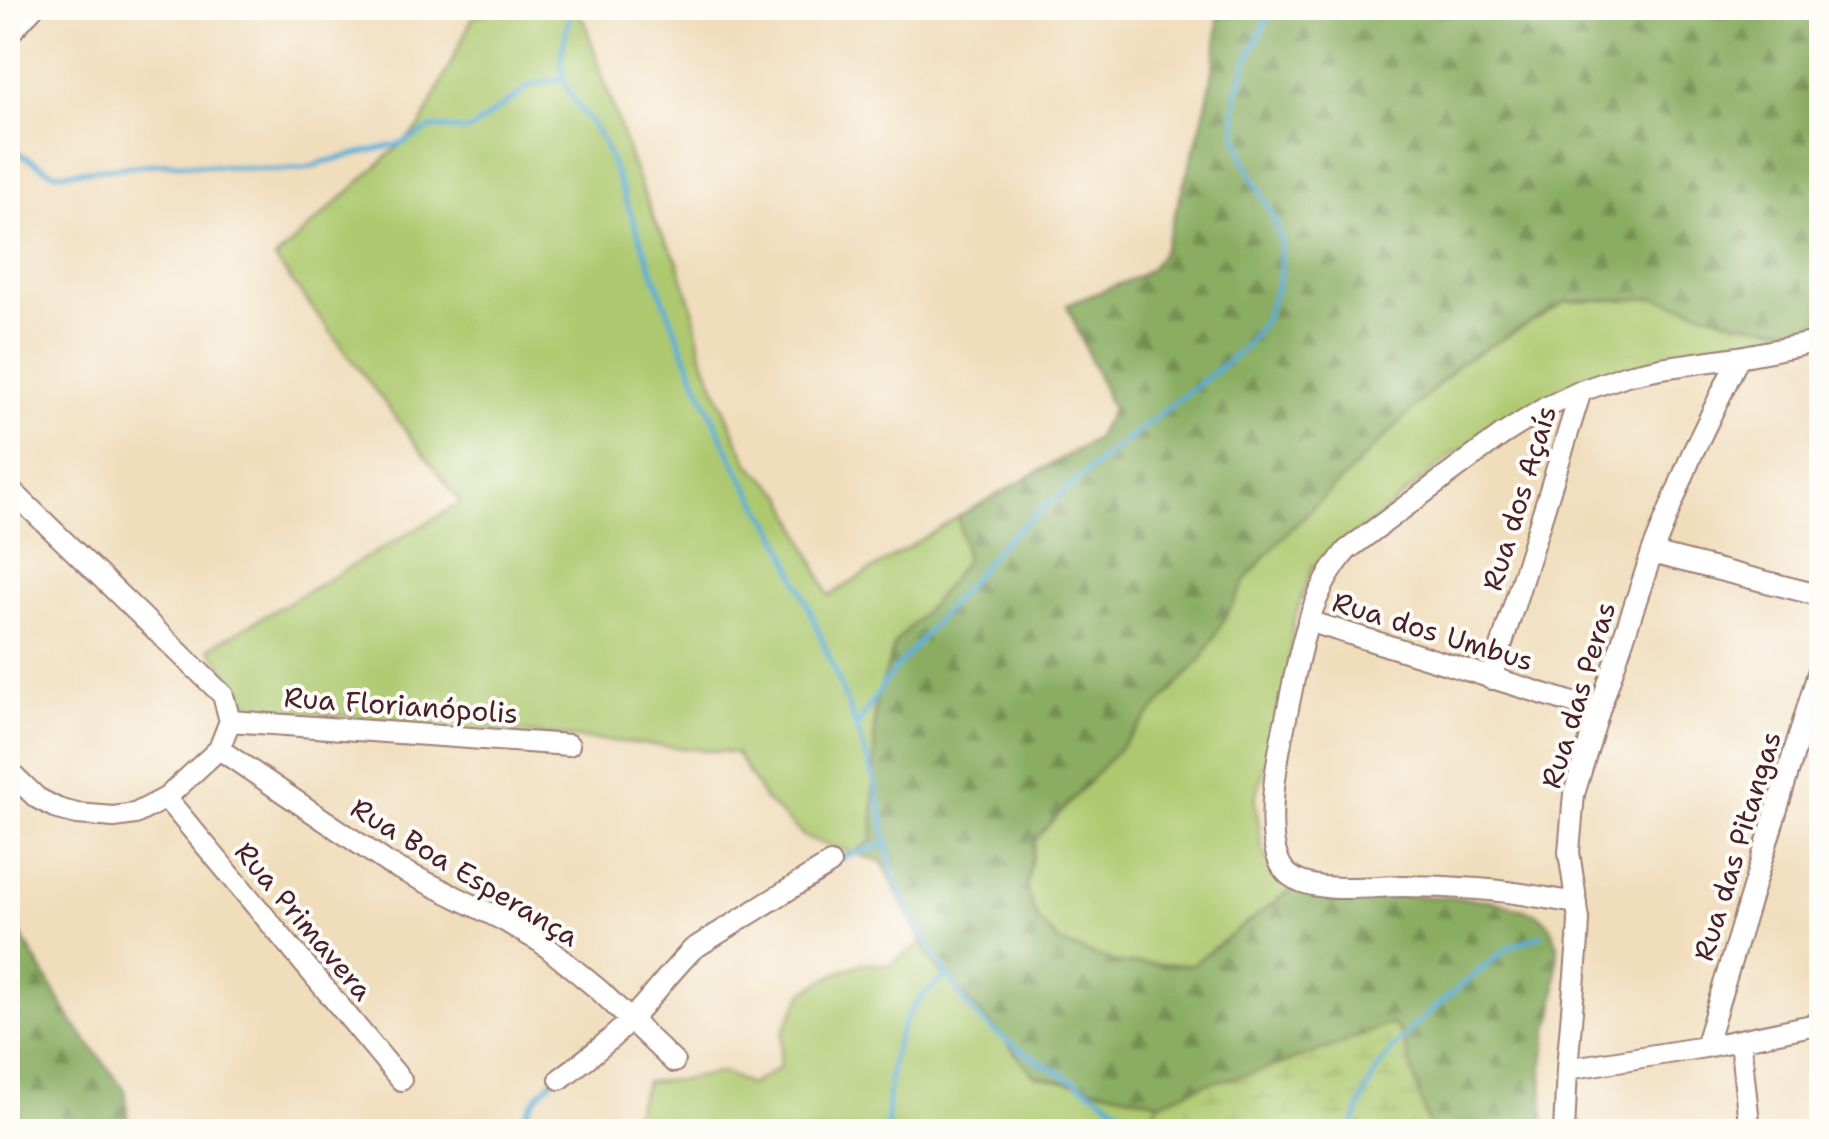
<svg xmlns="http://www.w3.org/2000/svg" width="1829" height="1139" font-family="'Shantell Sans',sans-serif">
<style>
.grass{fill:#aec96f;stroke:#7c744d;stroke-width:2.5}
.forest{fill:url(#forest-firs);stroke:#6a6646;stroke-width:2.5}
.wetland{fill:url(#wetland-marsh);stroke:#7c744d;stroke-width:2.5}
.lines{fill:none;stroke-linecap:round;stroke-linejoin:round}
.stream{stroke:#5baed7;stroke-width:5}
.minor-casing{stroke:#9d7e74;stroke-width:24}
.minor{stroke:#fff;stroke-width:20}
.labels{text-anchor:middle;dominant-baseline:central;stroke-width:8;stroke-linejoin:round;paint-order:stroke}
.street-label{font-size:28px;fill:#4a1f2b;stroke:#fdfcf7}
</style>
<defs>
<pattern id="forest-firs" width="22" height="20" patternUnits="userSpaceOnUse" patternTransform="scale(2.5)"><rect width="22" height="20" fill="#8aad62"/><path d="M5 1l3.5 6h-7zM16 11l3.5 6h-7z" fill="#738c51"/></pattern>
<pattern id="wetland-marsh" width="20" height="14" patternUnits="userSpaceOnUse" patternTransform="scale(2.5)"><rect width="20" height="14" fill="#aec96f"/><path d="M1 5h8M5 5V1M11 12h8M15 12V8" fill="none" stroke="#97ac60"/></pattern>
</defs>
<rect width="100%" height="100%" fill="#fdfcf7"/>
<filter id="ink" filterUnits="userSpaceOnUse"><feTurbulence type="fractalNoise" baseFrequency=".01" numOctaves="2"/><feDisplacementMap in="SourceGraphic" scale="20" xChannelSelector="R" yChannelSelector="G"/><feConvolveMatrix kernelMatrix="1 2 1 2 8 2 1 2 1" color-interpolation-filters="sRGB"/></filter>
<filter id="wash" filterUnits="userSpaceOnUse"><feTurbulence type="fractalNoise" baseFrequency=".0048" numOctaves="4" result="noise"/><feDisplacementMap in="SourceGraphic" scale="40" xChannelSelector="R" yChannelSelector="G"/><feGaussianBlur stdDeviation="2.25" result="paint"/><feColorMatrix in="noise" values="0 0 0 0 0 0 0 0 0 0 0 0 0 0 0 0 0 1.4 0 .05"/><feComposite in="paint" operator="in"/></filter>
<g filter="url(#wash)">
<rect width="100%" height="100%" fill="#f0ddbc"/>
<path class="grass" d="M507,8H574L585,23L632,164L657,226L677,260L694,312L702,355L738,441L749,464L784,495L829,596L958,517L966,560L934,601L875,705L873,840L854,853L806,838L765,800L736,753L252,707L209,648L461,503L275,259L421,126L473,17Z
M1658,298L1738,322L1812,332L1592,379L1453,454L1372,523L1313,566L1293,623L1289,684L1255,800L1263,854L1292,889L1191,965L1119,963L1062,944L1037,919L1026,889L1035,840L1202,658L1249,575L1283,537L1460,363L1566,302Z
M922,944L931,961L991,1023L1034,1075L1160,1102L1144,1131L623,1132L634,1115L646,1082L682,1080L722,1072L750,1085L779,1068L783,1032L804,992L837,973L863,963L889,965Z"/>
<path class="forest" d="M1218,8H1821V328L1812,332L1738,322L1657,298L1566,302L1460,363L1283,537L1249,575L1202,658L1035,840L1026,889L1037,919L1062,944L1119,963L1191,965L1292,889L1489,900L1538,914L1550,925L1558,946L1554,1016L1548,1029L1542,1069L1544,1131H1430L1400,1032L1391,1024L1313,1054L1250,1074L1205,1084L1160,1102L1034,1075L990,1023L931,961L882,862L854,853L873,839L875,705L895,643L934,601L966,560L958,517L1096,439L1112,409L1067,305L1135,278L1151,268L1164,249C1186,173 1220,87 1218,8Z
M8,913L73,1023L125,1090L130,1131H8Z"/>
<path class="wetland" d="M1391,1024L1400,1032L1430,1131H1144L1160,1102L1205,1084L1250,1074L1313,1054Z"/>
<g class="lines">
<path class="stream" d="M570,8C569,30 558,52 563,75C569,103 595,121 605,147C648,255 685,366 738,469C752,497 772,520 784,548C814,621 846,694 871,769C883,803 884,839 893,873C904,909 927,942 947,974C955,987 962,1001 973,1012C1023,1064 1096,1083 1149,1132
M8,147L52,172L60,173L166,163L281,170L312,167L323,162L403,143L434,127L466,131L473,128L530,86L563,78
M857,726L884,683L1004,541L1104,458L1242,350L1265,319L1280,277L1281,240L1272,214L1246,164L1237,134L1235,112L1237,92L1246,64L1272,8
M833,860L888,844
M8,1122L16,1132
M513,1132L538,1095L554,1079
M887,1132C888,1086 888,1039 918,1001C926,991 938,983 948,975
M1351,1132C1357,1115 1363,1096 1371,1081C1396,1032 1458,990 1499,955L1512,946L1542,935"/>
</g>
</g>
<g filter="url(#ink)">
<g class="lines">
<g class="minor-casing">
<path id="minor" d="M8,35L33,8
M8,487L223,695L230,721L219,749L166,798L135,814L114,817L77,814L58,809L37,798L8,770
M1652,553L1822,596
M1308,621L1599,711
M1491,679L1581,391
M230,721L569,745
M219,749L389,864L503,920L542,943L599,990L674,1062
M166,798L401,1080
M1577,903C1544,898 1511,891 1478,889C1453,887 1427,886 1402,886C1371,886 1314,895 1289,875C1259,851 1277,760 1284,727C1298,665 1304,600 1347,550L1502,435L1545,408L1581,391L1627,375L1661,368L1739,357L1822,341
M1740,1040L1750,1132
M1705,1047L1822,660
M1567,1069L1705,1047L1822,1023
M560,1079C585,1060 613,1039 634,1016C654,994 672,970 693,949L830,864
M1564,1132L1567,1069L1578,940L1579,920L1569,852L1574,794L1599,711L1652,553L1692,454L1739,357"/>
</g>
<use href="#minor" class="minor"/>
</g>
</g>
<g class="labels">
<g class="street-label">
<text transform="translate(1519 498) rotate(-73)">Rua dos Açaís</text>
<text transform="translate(1433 631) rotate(17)">Rua dos Umbus</text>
<text transform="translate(1578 695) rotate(-73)">Rua das Peras</text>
<text transform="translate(401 705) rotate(4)">Rua Florianópolis</text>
<text transform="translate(1737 846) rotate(-73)">Rua das Pitangas</text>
<text transform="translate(465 872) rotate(31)">Rua Boa Esperança</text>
<text transform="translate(304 921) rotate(50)">Rua Primavera</text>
</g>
</g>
<rect width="1829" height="1139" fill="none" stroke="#fdfcf7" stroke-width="40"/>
</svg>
